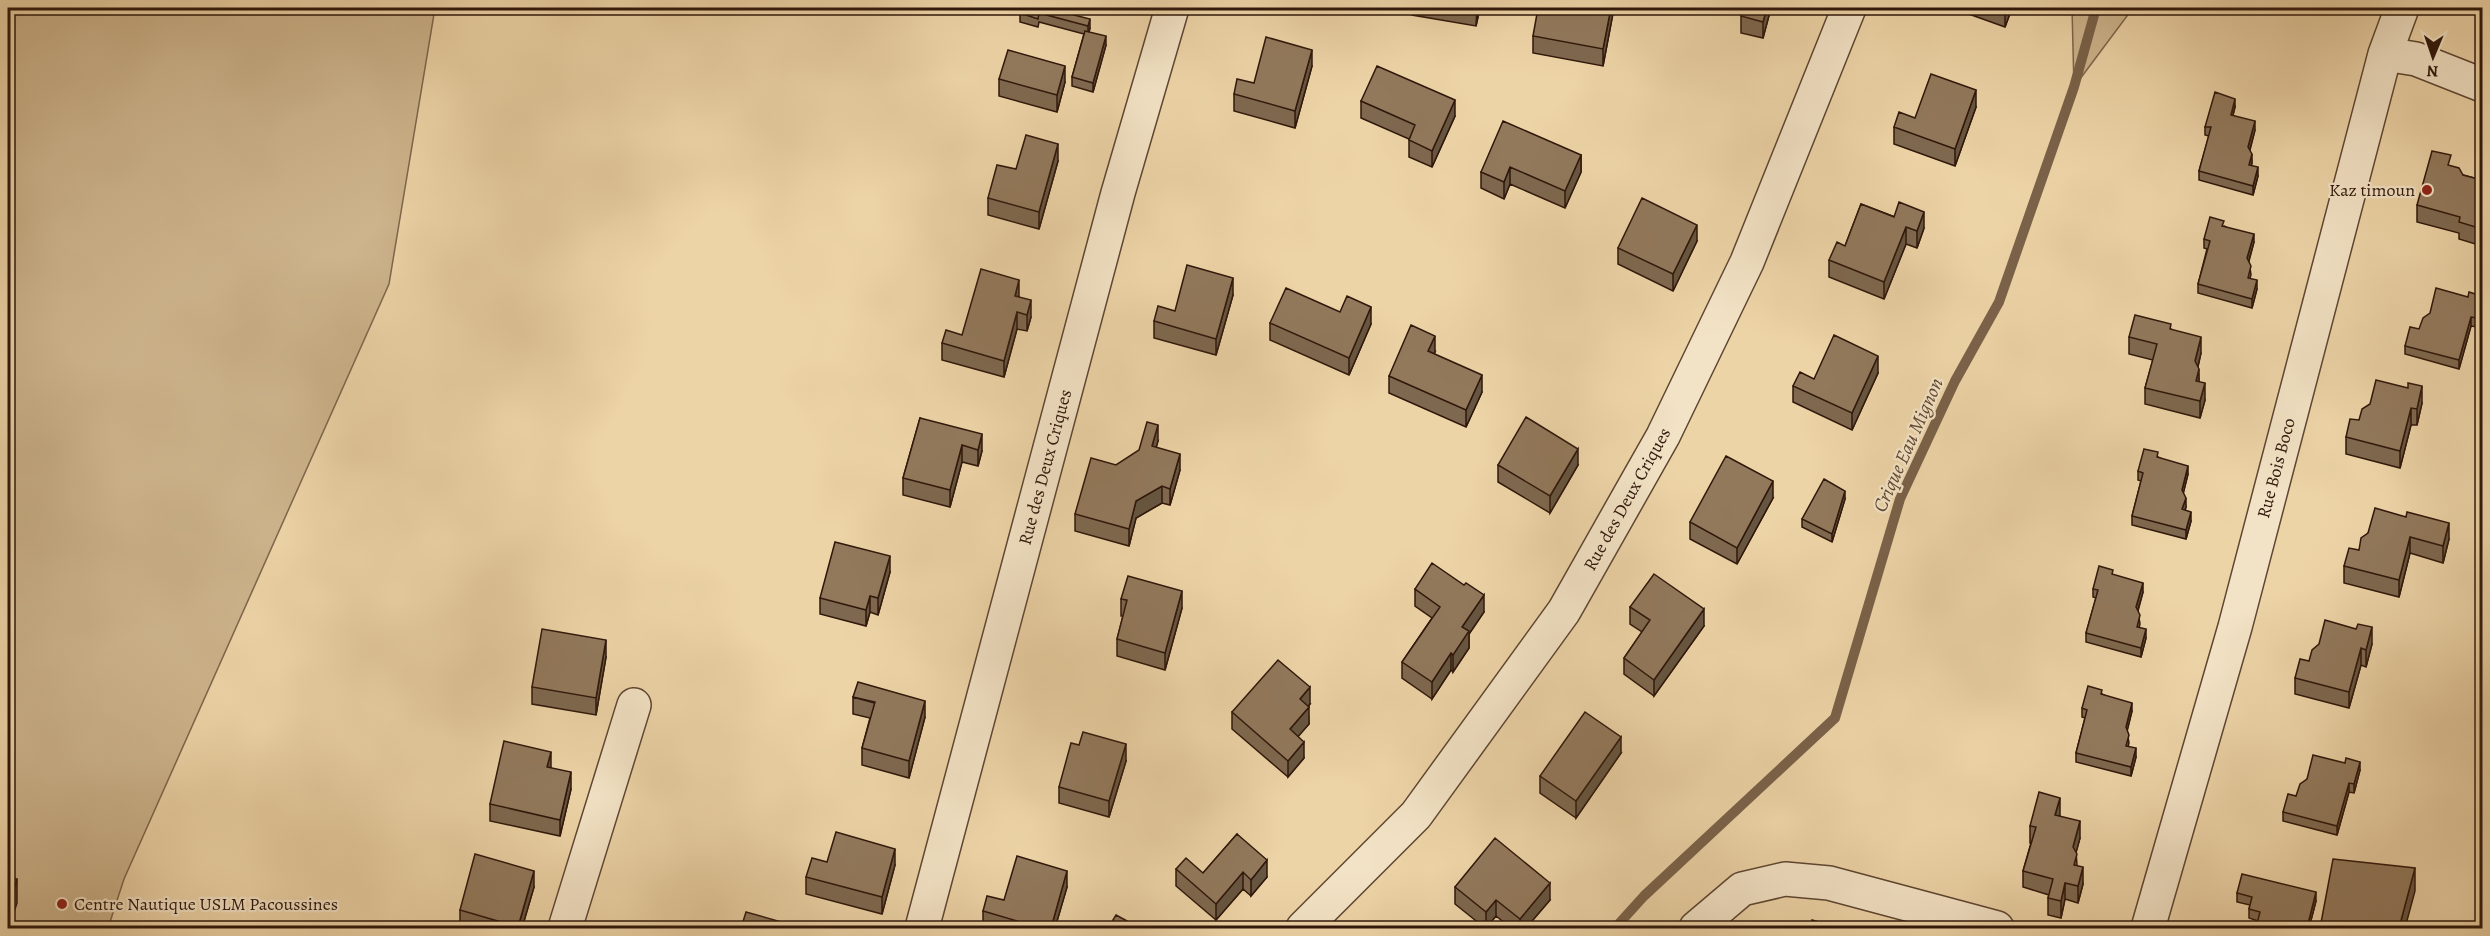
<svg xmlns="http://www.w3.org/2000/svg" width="2490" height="936" font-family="Alegreya,serif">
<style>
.green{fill:#cdb48c;stroke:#7e664c;stroke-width:1.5}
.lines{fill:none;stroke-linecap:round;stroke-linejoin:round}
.stream{stroke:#7a6249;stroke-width:10}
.minor-casing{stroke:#5e4632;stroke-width:36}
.minor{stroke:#f3e3c6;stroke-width:33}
.wall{fill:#7e684f;stroke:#2f170b;stroke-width:1.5}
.shaded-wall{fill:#665540;stroke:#2f170b;stroke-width:1.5}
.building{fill:#92795c;stroke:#2f170b;stroke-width:1.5}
.poi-dot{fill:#8f2418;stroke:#f3e3c6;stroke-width:2}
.labels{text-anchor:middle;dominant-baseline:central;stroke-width:4.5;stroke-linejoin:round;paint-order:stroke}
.poi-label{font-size:18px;fill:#2f170b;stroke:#f3e3c6;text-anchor:end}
.street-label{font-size:18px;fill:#2f170b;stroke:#f3e3c6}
.water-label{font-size:20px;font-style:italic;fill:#614934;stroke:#f3e3c6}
</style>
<rect width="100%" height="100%" fill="#edd4a7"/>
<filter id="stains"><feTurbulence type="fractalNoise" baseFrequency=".00333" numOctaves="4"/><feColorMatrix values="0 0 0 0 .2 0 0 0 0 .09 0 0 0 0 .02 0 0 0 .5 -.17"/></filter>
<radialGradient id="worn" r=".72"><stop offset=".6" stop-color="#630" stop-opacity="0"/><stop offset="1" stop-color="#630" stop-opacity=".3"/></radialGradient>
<path class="green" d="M8,8H435L389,284L124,879L108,928H8Z
M2072,8H2133L2074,87Z"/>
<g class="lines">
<path class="stream" d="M1615,928L1644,896L1835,718L1900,499L1955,381L1999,302L2074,87L2096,8"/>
<g class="minor-casing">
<path id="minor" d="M2385,54L2416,59L2482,85
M565,928L634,705
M922,928L1118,193L1172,8
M1303,928L1416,815L1564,611L1663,436L1747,262L1849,8
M1696,928L1742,889L1785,879L1829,883L1997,928
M2148,928L2235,627L2385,54L2402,8"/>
</g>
<use href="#minor" class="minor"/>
</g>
<path class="wall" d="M1074,8L1072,14L1090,28L1089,32L1106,45L1093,92L1072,86V77L1084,34L1039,22L1038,27L1020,22V13Z
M1412,8H1480L1476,26L1412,15Z
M1614,8L1603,66L1533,53V36Z
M1725,8H1771L1763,38L1741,33V16L1742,12Z
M1952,8H2012L2005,27Z
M1312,66L1295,128L1234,111V94L1254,83Z
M999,79L1065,82L1057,112L999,96Z
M1361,101L1455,116L1432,167L1409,157V139L1361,118Z
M1976,107L1955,166L1894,144V127L1915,118Z
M2235,107L2233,115L2255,130L2250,150L2252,163L2251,166L2258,176L2253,195L2199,180V171L2209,136L2205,135V127Z
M1581,155V172L1565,208L1510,184L1504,199L1481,188V172Z
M1058,161L1039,229L988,215V198L1016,169Z
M2451,166L2463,175L2482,180V246L2459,239V233L2417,222V205Z
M1861,204L1924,228L1917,248L1906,244L1884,299L1829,277V260L1845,246Z
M2224,226L2254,242L2249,261L2251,275L2250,278L2257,289L2252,308L2198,293V284L2207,249L2204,248V239Z
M1697,241L1673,291L1618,264V248Z
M1233,295L1216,355L1154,338V321Z
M2482,296L2477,327L2471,326L2459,369L2405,354V346L2419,329L2468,297Z
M1019,297L1031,317L1027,331L1017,329L1004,377L942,360V343L962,335Z
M1340,312L1371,324L1349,375L1270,340V323Z
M2171,329L2201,353L2198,367L2199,381L2205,400L2200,418L2145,404V388L2153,360L2129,354V337Z
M1435,352L1434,354L1482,392L1466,427L1389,393V376Z
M1878,373L1852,430L1793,402V386L1814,379Z
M2422,403L2417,425H2411L2400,468L2346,454V437L2359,420Z
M920,418L982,451L978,466L962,462L950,507L903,495V478Z
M1158,441L1156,447L1180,470L1170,505L1162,503L1136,518L1129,546L1075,531V514L1116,465Z
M2158,457L2188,474L2183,493L2186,507L2185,510L2191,521L2186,539L2132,525V516L2141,481L2138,480V471Z
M1498,465H1578L1550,513L1498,482Z
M1773,498L1737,564L1690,539V522Z
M1845,499L1832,542L1802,527V519Z
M2368,533L2449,539L2443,563L2410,553L2399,597L2344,583V566L2359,550Z
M890,572L878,615L870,612L866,626L820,614V598Z
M2113,575L2143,592L2138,611L2140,624L2139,628L2146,638L2141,657L2086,642V633L2096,598L2093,597V589Z
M1415,589L1484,612L1469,634V648L1453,672L1451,670L1432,699L1402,678V662L1432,618L1415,606Z
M1121,599L1182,608L1165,670L1117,656V639L1123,616H1121Z
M1630,607L1704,626L1654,696L1624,674V658L1642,632L1630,624Z
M2356,629L2372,644L2366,667L2361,665L2349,708L2295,694V678L2309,661Z
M606,657L596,715L532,704V687Z
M2102,694L2132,711L2127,730L2129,743L2128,747L2136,757L2131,776L2076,762V753L2085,718L2082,717V708Z
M853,697L925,717L909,778L862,765V748L870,718L853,714Z
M1310,704L1308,707L1309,724L1298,736L1304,758L1288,777L1232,729V712Z
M1621,753L1576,818L1540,793V776Z
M1126,761L1109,817L1059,803V787Z
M551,768L571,789L560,836L490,821V804Z
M2360,770L2354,793L2349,792L2337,835L2283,821V812L2296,796L2307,779Z
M2060,816L2080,838L2076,852L2077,865L2083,884L2078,903L2065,899L2061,918L2048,915V898L2049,895L2023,887V871L2031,843H2030V826Z
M1237,834L1267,877L1251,896L1243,889L1216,920L1176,886V869L1203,873Z
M827,862L895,865L882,914L806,894V877Z
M534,887L522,928H464L460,927V910Z
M1067,887L1055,928H983V911L1004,900Z
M1455,887L1550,900L1526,928H1511L1496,916L1486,928H1485L1455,904Z
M2237,893L2316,901L2309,928H2257L2258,921L2249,918V909L2250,905L2237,902Z"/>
<path class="shaded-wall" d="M1072,8H1074L1070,22V14Z
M1477,8H1480L1476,26Z
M1611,8H1614L1603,66V49Z
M1767,8H1771L1763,38V22Z
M2006,8H2012L2005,27V10Z
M1090,19V28L1088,35V26Z
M1106,36V45L1093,92V83Z
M1312,50V66L1295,128V111Z
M1065,66V82L1057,112V95Z
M1976,90V107L1955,166V149Z
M2235,99V107L2231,123V115Z
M1455,100V116L1432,167V151Z
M2255,121V130L2248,156V147Z
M1058,144V161L1039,229V212Z
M2252,154V163L2249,174V165Z
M1581,155V172L1565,208V191Z
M1510,167V184L1504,199V182Z
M2258,167V176L2253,195V186Z
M1924,212V228L1917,248V231Z
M1697,225V241L1673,291V274Z
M1906,227V244L1884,299V282Z
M2254,234V242L2247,267V258Z
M1233,278V295L1216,355V339Z
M1019,280V297L1015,296Z
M2257,280V289L2252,308V299Z
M2482,297V305L2477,327V318Z
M1031,300V317L1027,331V315Z
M1371,307V324L1349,375V358Z
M1017,312V329L1004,377V361Z
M2471,317V326L2459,369V360Z
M1435,336V352L1428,368V351Z
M2201,337V353L2195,378V361Z
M1878,356V373L1852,430V413Z
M2199,369V386L2196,381Z
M1482,375V392L1466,427V410Z
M2205,383V400L2200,418V401Z
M2422,386V403L2417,425V409Z
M2411,408V425L2400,468V451Z
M1158,425V441L1152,463V446Z
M982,434V451L978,466V450Z
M962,445V462L950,507V490Z
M1578,449V465L1550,513V496Z
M1180,454V470L1170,505V489Z
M2188,466V474L2182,499V490Z
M1773,481V498L1737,564V548Z
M1162,486V503L1136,518L1129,546V529L1136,501Z
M1845,491V499L1832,542V534Z
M2186,498V507L2182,518V509Z
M2191,512V521L2186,539V530Z
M2449,523V539L2443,563V546Z
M2410,537V553L2399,597V580Z
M890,556V572L878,615V598Z
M2143,583V592L2136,616V607Z
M1182,591V608L1165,670V653Z
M1484,595V612L1469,634V648L1453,672V655L1462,627Z
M870,596V612L866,626V610Z
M1704,609V626L1654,696V680Z
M2372,627V644L2366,667V650Z
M2146,629V638L2141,657V648Z
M606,640V657L596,715V698Z
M2361,648V665L2349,708V692Z
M1451,653V670L1432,699V682Z
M1310,687V704L1300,716V699Z
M925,701V717L909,778V761Z
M2132,703V711L2126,736V727Z
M1309,707V724L1290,746V729Z
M1621,737V753L1576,818V801Z
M1304,742V758L1288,777V761Z
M1126,744V761L1109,817V801Z
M2136,748V757L2131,776V767Z
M551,752V768L547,767Z
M2360,762V770L2354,793V784Z
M571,772V789L560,836V820Z
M2349,783V792L2337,835V826Z
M2060,798V815L2055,831V815Z
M2080,821V838L2073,864V847Z
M895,849V865L882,914V897Z
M1267,860V877L1251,896V880Z
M2083,867V884L2078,903V886Z
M2415,868V891L2405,928H2399Z
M534,871V887L522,928H518Z
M1067,871V887L1055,928H1051Z
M1243,872V889L1216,920V904Z
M17,879V903L9,928H8V911Z
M1550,883V900L1526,928H1520V919Z
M2065,883V899L2061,918V901Z
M2316,892V901L2309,928H2307Z
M1496,900V916L1486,928V912Z"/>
<path class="building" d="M1021,8H1072L1070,14L1090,19L1088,26L1039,13L1038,19L1020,13Z
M1538,8H1611L1603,49L1533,36Z
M1743,8H1767L1763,22L1741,16Z
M1085,31L1106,36L1093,83L1072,77Z
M1266,37L1312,50L1295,111L1234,94L1237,79L1254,83Z
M1008,50L1065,66L1057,95L999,79Z
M1377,66L1455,100L1432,151L1409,140L1415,125L1361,101Z
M1931,74L1976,90L1955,149L1894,127L1899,112L1915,118Z
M2215,92L2235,99L2231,115L2255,121L2248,147L2252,154L2249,165L2258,167L2253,186L2199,171L2211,127H2205Z
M1503,121L1581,155L1565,191L1510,167L1504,182L1481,172Z
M1026,135L1058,144L1039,212L988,198L997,165L1016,169Z
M2432,151L2451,155L2448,165L2459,168L2463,175L2482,180V229L2459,222L2460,217L2417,205Z
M1642,198L1697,225L1673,274L1618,248Z
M1899,202L1924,212L1917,231L1906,227L1884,282L1829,260L1837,242L1845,246L1861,204L1894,217Z
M2210,217L2224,221L2222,226L2254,234L2247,258L2251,266L2248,278L2257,280L2252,299L2198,284L2210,241L2204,239Z
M1187,265L1233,278L1216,339L1154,321L1158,306L1175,311Z
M981,269L1019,280L1015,296L1031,300L1027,315L1017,312L1004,361L942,343L946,330L962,335Z
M1286,288L1340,312L1347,296L1371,307L1349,358L1270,323Z
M2436,288L2468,297L2469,292L2482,296L2477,318L2471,317L2459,360L2405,346L2410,327L2419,329L2423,318L2430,313Z
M2135,315L2171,324L2170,329L2201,337L2195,361L2199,369L2196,381L2205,383L2200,401L2145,388L2157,344L2129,337Z
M1411,325L1435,336L1428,351L1482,375L1466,410L1389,376Z
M1834,335L1878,356L1852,413L1793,386L1800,372L1814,379Z
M2376,380L2408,388V383L2422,386L2417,409L2411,408L2400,451L2346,437L2350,419L2359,420L2362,409L2370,404Z
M1526,417L1578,449L1550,496L1498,465Z
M920,418L982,434L978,450L962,445L950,490L903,478Z
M1147,422L1158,425L1152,446L1180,454L1170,489L1162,486L1136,501L1129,529L1075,514L1091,458L1116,465L1139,450Z
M2144,449L2158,452L2157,457L2188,466L2182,490L2186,498L2182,509L2191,512L2186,530L2132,516L2143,473L2138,471Z
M1726,456L1773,481L1737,548L1690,522Z
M1824,479L1845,491L1832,534L1802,519Z
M2375,508L2406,517L2407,512L2449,523L2443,546L2410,537L2399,580L2344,566L2349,548L2359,550L2361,538L2368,533Z
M835,542L890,556L878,598L870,596L866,610L820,598Z
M1432,563L1464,585L1466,583L1484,595L1462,627L1469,631L1453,655L1451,653L1432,682L1402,662L1440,607L1415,589Z
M2099,566L2113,570L2112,574L2143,583L2136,607L2140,615L2137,627L2146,629L2141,648L2086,633L2098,590L2093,589Z
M1654,574L1704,609L1654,680L1624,658L1650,620L1630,607Z
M1128,576L1182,591L1165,653L1117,639L1127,600L1121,599Z
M2325,620L2356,629L2358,624L2372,627L2366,650L2361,648L2349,692L2295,678L2300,659L2309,661L2312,650L2319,644Z
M542,629L606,640L596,698L532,687Z
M1278,660L1310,687L1300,699L1309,707L1290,729L1304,742L1288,761L1232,712Z
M858,682L925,701L909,761L862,748L875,702L853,697Z
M2088,686L2102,690L2101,694L2132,703L2126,727L2129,735L2126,746L2136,748L2131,767L2076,753L2087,710L2082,708Z
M1585,712L1621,737L1576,801L1540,776Z
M1083,732L1126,744L1109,801L1059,787L1071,743L1079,745Z
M504,741L551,752L547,767L571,772L560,820L490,804Z
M2313,755L2345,763L2346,758L2360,762L2354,784L2349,783L2337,826L2283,812L2288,794L2296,796L2300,784L2307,779Z
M2039,792L2060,798L2055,815L2080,821L2073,847L2077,854L2074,865L2083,867L2078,886L2065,883L2061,901L2048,898L2053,879L2023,871L2036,827L2030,826Z
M836,832L895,849L882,897L806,877L812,858L827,862Z
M1237,834L1267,860L1251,880L1243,872L1216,904L1176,869L1186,858L1203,873Z
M1495,838L1550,883L1520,919L1496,900L1486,912L1455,887Z
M475,854L534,871L518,927L460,910Z
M1017,856L1067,871L1051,928H1041L983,911L987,896L1004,900Z
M2333,859L2415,868L2399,928H2320Z
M2242,874L2316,892L2307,928H2267L2268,927L2257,924L2260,912L2249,909L2252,897L2237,893Z
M8,877L17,879L8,911Z
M746,912L799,927V928H741Z
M1116,915L1140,928H1108Z
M1812,920L1830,925L1829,928H1810Z"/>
<g class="poi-dot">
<circle cx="2427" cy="190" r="6"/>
<circle cx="62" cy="904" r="6"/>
</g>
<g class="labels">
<g class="poi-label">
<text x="2415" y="190">Kaz timoun</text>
<text x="74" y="904" text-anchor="start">Centre Nautique USLM Pacoussines</text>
</g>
<g class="street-label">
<text transform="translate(1045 467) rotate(-75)">Rue des Deux Criques</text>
<text transform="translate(2276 468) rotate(-75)">Rue Bois Boco</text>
<text transform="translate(1627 499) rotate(-61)">Rue des Deux Criques</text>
</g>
<g class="water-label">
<text transform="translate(1908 445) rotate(-66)">Crique Eau Mignon</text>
</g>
</g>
<rect width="2490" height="936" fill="none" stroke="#edd4a7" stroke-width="30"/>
<rect x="9" y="9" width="2472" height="918" fill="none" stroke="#2f170b" stroke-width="3"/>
<rect x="15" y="15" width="2460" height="906" fill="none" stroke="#2f170b" stroke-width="1.5"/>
<g transform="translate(2433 57) rotate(182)" stroke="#f3e3c6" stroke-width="4.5" paint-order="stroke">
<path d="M0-4.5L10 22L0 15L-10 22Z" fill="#2f170b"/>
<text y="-9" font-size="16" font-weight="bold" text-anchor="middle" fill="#2f170b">N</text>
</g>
<rect width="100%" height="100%" filter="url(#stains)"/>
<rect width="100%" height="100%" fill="url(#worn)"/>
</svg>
